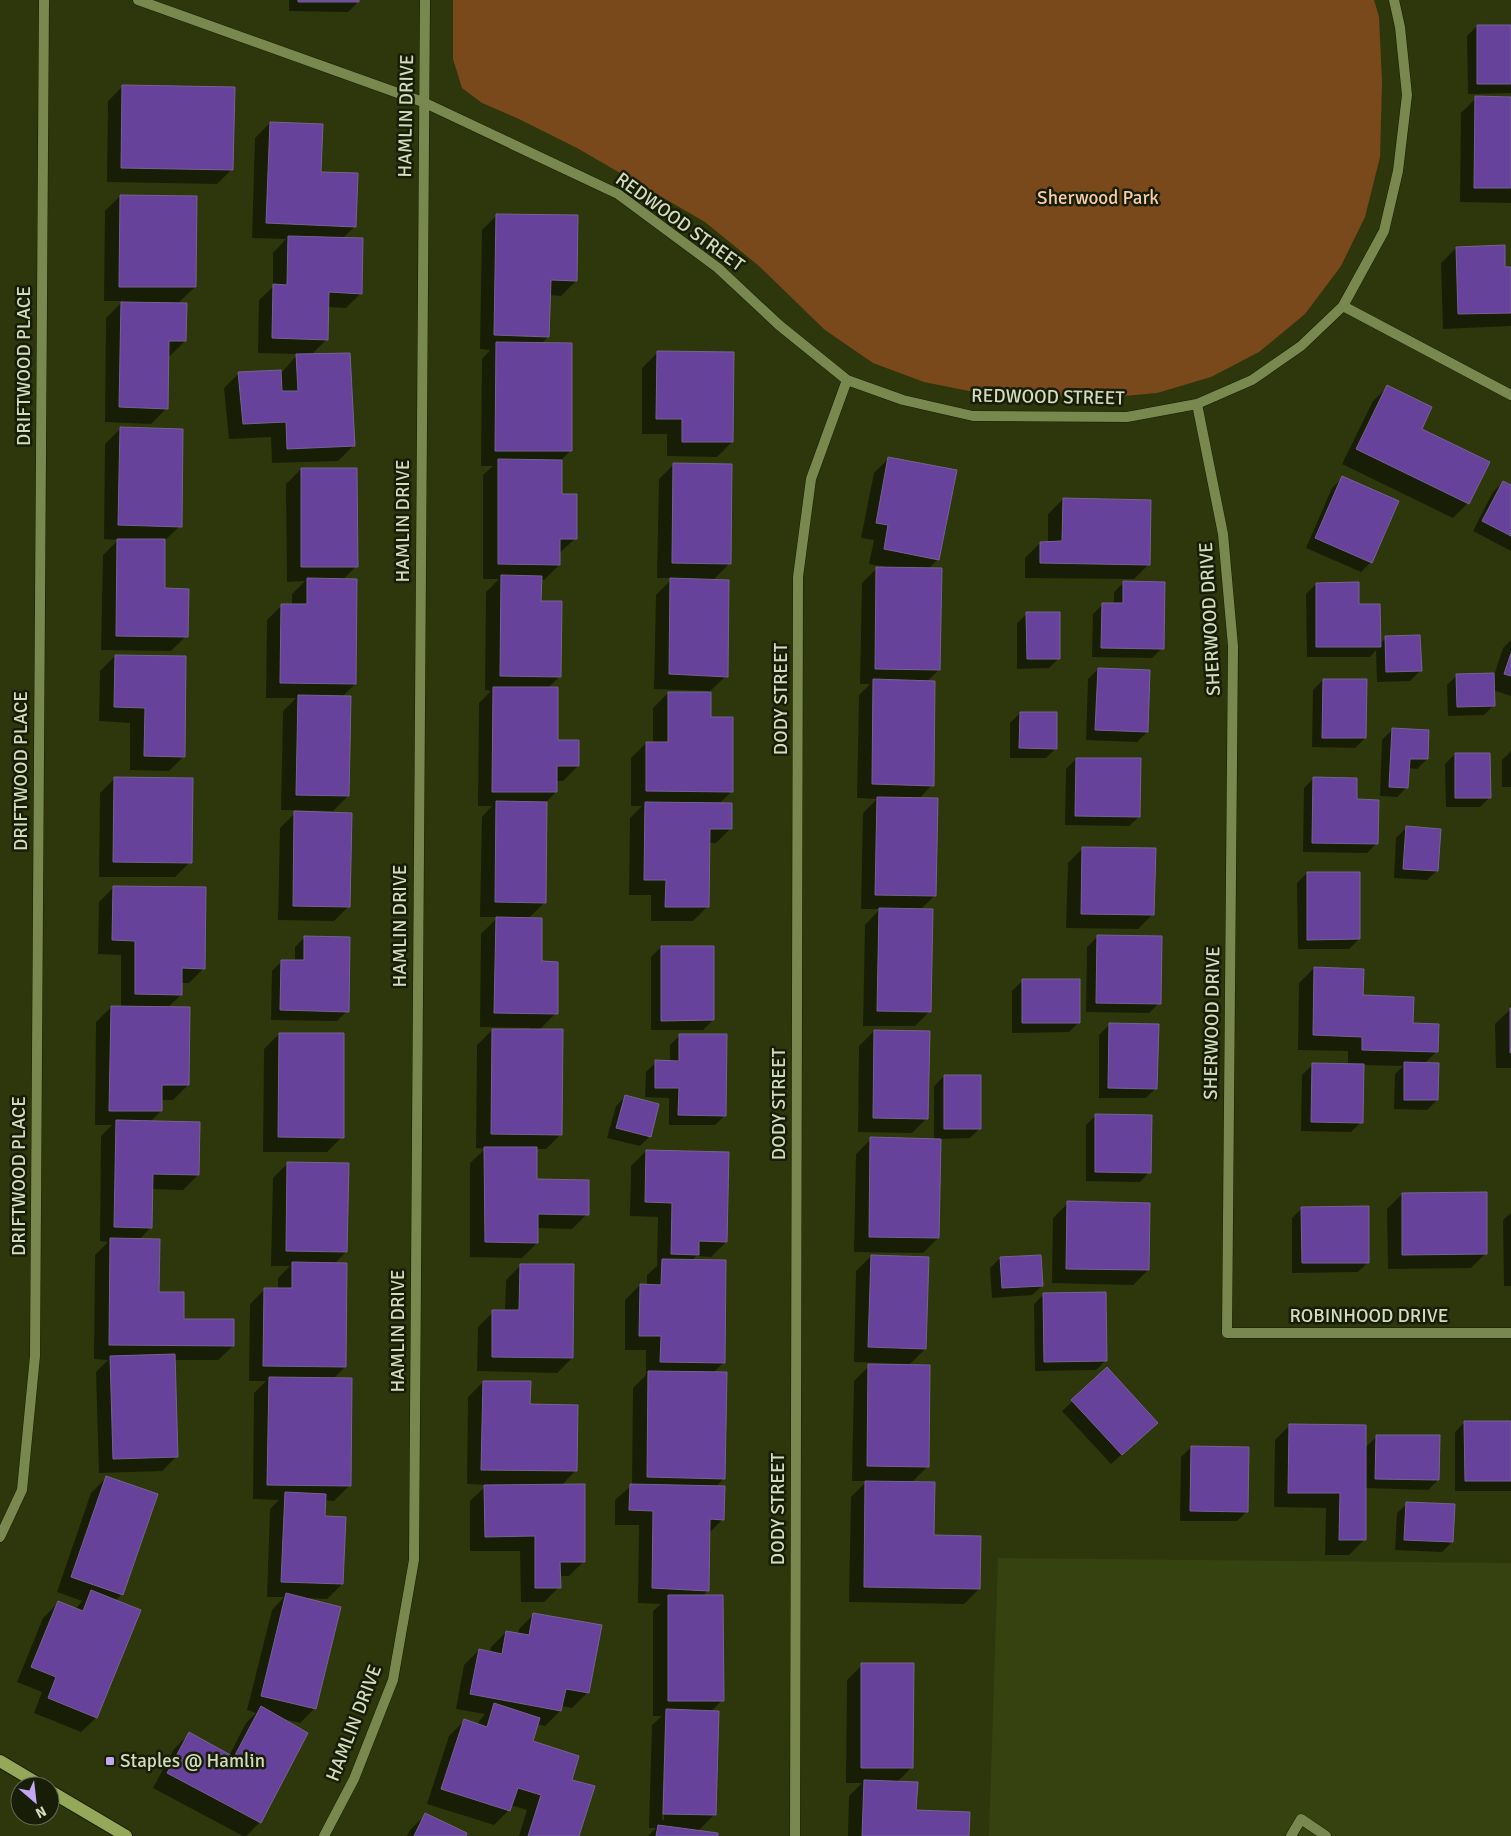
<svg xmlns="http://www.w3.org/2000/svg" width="1511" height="1836" font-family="Signika,sans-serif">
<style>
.built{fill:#374211}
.green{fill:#79491b}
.shadow{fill:#0007;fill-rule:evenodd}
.building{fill:#67429a;stroke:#756295}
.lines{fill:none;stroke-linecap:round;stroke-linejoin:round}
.lane-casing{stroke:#171d02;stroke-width:11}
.street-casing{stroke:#171d02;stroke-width:11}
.primary-casing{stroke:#171d02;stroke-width:14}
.lane{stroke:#79884f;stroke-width:10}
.street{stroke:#79884f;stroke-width:10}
.primary{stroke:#95a859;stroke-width:12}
.poi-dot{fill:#c3a7f2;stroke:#171d06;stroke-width:2}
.labels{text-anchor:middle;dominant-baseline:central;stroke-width:5;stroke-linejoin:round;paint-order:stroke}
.street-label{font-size:19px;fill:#d3dcbe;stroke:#171d06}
.park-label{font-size:19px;fill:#f8cca9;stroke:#171d06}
.poi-label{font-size:19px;fill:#d3dcbe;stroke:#171d06;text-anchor:start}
</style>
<rect width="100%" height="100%" fill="#2e370c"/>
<path class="built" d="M998,1558L1511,1563V1836H989Z"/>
<path class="green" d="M453,0H1374L1379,17L1382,82L1380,157L1365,217L1341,266L1305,314L1259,352L1211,377L1157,393L1102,398L984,394L924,382L873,363L825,330L759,266L705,222L577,148L519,119L482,103L462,88L453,59Z"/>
<path class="shadow" d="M289,0H358V2L348,12L289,11Z
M1477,26H1511V93L1468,94L1467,36Z
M123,86L232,169L217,184L107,182L108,101Z
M1476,98H1511V203L1460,202L1461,113Z
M270,123L320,173L355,226L342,239L361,293L346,308L327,307V339L311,355L353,446L338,461L272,463L271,437L229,439L224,388L239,373L282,372L298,354L258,353L259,300L273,287V253L286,239L252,238L255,138Z
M120,196L195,287L177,304L185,341L170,356H167L166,409L151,424L105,422L106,318L123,301H104L105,211Z
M497,215L576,281L561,296L549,295L548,337L541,344L570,451L561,460V496L576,538L559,553V565L544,580H540V602L560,676L547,689L556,741L578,766L563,781H556V792L546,802L544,903L528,919L556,1013L539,1030L561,1134L546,1149H535V1180L587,1214L572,1229L537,1228V1243L522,1258L470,1257V1163L485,1149L476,1148L477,1045L492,1030H530V1028L480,1027L481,934L498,917H480L482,817L492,806H478L479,703L491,691L485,690L486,592L499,579H483V475L493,466H481L482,359L490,350L480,349L482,230Z
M1456,248L1504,269L1511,268V326L1443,329L1441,263Z
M657,353L732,442L717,457L667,456V434H642V368Z
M1388,386L1420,429L1488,462L1468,503L1453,518L1342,464L1373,401Z
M120,429L180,526L164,541L163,589L186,636L171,651L101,650L103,555L118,540L104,539L105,444Z
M889,458L938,559L928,569L939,670L926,682L932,785L919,799L935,895L920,910L930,1011L915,1026H863L865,925L880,909H861L863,813L877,799L857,798L859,695L870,684H860L862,583L877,568H886V567L869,564L874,540L861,538L874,473Z
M674,464L729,564L712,581L726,676L710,691V718L731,792L719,804L731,828L716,843H709L708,906L693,921H651V895H629L630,818L642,806H631V758L646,743H653V708L668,693H708V691L654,689L656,595L673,578H657L659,479Z
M301,469L356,566L343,580L355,684L342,697L348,796L333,811L281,810L283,711L296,698H266L267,620L282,605H292V594L305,581L287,582L286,484Z
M1342,478L1371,562L1361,572L1306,548L1332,488Z
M1503,482L1511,486V551L1473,531L1493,492Z
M1063,499L1149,564L1134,579L1025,578V558L1040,543H1048V514Z
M1124,582L1162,648L1152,658L1092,657L1093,614L1103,604H1114V592Z
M1316,584L1379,644L1386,638L1420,671L1410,681L1377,682L1376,650L1370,657H1307L1306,594Z
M1027,614L1059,658L1049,668L1017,669V623Z
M1511,640V696L1493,690L1494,705L1484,715L1448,716L1447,685L1457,675L1493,679L1503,648Z
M115,656L184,756L169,771L130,770V723L99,721L100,671Z
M1098,669L1147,732L1137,742L1086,740L1088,679Z
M1323,680L1365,738L1355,748L1312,747L1313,690Z
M1020,713L1056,748L1046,758H1010V723Z
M1392,730L1427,759L1417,769L1408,768L1407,787L1397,797L1380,796L1382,740Z
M1511,751V787H1502V760Z
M1455,754L1490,797L1480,807H1446L1445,764Z
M1076,759L1139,817L1129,826L1065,825L1066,769Z
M115,778L190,862L175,877H99L100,793Z
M1314,778L1356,801L1377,843L1367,853L1303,852L1304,788Z
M295,813L349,906L334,921L278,920L280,828Z
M1406,828L1437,871L1427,880L1394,878L1396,838Z
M1083,848L1153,914L1138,929L1066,928L1068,863Z
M1307,873L1359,939L1349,949H1298L1297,883Z
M114,887L204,968L189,983H181V995L167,1008L188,1085L173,1100H161V1111L150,1122L198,1175L183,1190L152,1189L151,1227L139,1240L158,1293L182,1320L233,1346L218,1360H174L177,1456L162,1471L99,1473L96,1372L108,1360L94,1359L95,1255L108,1242L100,1241L101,1136L112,1125H95L96,1022L111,1007H121V955L98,954L99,902Z
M305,937L347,1011L337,1021L271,1020L272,971L282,961L295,962V947Z
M1097,937L1159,1003L1149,1013L1086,1012L1087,947Z
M661,947L713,1020L703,1030H651V957Z
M1314,968L1412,1025L1437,1051L1424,1064L1437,1100L1427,1110L1394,1109L1395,1074L1403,1066L1362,1065L1361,1122L1351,1132L1301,1131L1302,1075L1312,1065H1348V1051L1298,1050L1299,983Z
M1022,981L1079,1022L1069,1032L1012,1033V991Z
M1511,1009V1068H1496L1495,1024Z
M1109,1025L1156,1088L1146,1098H1099V1035Z
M874,1031L927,1118L912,1133L858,1132L859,1046Z
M279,1034L342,1137L327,1152H263L264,1049Z
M680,1035L725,1115L715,1125H669V1098L645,1097L646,1072L656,1062H670V1045Z
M944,1076L980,1128L970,1138L940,1139L938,1238L923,1253L854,1252L856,1154L871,1139L934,1140V1086Z
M626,1096L649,1137L640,1146L607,1138L616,1106Z
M1096,1115L1149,1172L1140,1182L1086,1181V1125Z
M646,1151L726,1242L711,1257L696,1256L692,1261L724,1362L712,1374L724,1478L716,1487L723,1519L709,1533L708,1590L702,1597L722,1700L711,1712L714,1815L698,1831L716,1836H648L656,1828H649L652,1725L662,1716H653V1611L661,1604L638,1603L639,1525H615V1500L632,1485L633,1388L646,1375V1350H625V1300L640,1285L647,1286V1275L657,1266L658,1217L630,1216L631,1166ZM665,1724H667L664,1820H662Z
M288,1163L346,1252L334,1264L345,1367L333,1379L349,1486L334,1501L324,1500V1517L342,1584L327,1599L305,1598L315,1708L300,1723L283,1719L260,1822L246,1836H243L153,1788L174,1749L189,1734L229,1756L246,1723L256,1713L247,1710L272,1610L284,1597H267L270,1509L279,1500L253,1499L254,1393L266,1381H249L250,1304L265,1289H278V1278L290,1266H271L273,1178Z
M1402,1194L1486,1253L1471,1268L1388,1269L1387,1209Z
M1068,1203L1148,1270L1133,1285L1052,1283L1053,1218Z
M1302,1208L1368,1262L1358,1272L1292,1273V1218Z
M1511,1213V1286H1504L1503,1220Z
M871,1256L925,1349L910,1364L854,1362L856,1271Z
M1000,1258L1042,1286L1032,1295L992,1298L990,1268Z
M521,1265L572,1358L557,1373L477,1371L478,1327L493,1312H505L506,1280Z
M1044,1294L1106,1360L1096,1370L1035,1371L1034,1304Z
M869,1366L927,1467L911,1483L933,1536L979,1589L964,1604L849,1602L851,1497L867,1481H852L854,1381Z
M1107,1369L1146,1433L1111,1464L1062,1411Z
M483,1382L529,1405L575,1471L561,1486L584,1561L569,1576H559V1587L544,1602H521L520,1551H470V1501L487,1485L467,1484L468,1397Z
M1465,1422H1511V1491H1455V1432Z
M1290,1425L1365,1448L1377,1436L1438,1480L1428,1490L1365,1488L1364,1540L1349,1555H1325L1326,1508L1274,1507L1275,1440Z
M1191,1447L1247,1511L1237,1521H1180L1181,1457Z
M106,1478L122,1594L115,1601L96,1718L81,1732L34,1713L42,1692L17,1682L43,1618L58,1603L75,1610L82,1601L57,1592L91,1493Z
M1407,1504L1452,1542L1442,1552L1395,1550L1397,1513Z
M534,1614L587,1693L572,1708L561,1706L560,1711L545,1726L537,1724L531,1742L578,1836H519L527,1810L511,1805L509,1810L494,1825L427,1804L449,1736L464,1721L478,1725L480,1720L485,1714L456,1709L464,1665L479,1650L490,1652L491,1647L506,1632L518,1634L519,1629Z
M862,1665L912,1767L897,1782L915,1811L968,1836H848L849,1796L862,1783H846L847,1680Z
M425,1815L464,1836H407L410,1830Z"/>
<path class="building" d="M298,0H359V2H298Z
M1477,25H1511V84H1477Z
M122,85L235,87L233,170L121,168Z
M1475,96L1511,97V188H1474Z
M270,122L323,124L321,172L358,173L356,227L266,223Z
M120,195L197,196L196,287H119Z
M496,214L578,215L577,281L551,280L549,337L494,335Z
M288,236L363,238L362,294L329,292L328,340L272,338L273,284L287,285Z
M1505,245V267H1511V313L1458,314L1456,247Z
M121,302L187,303L186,341H169L168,409L119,407Z
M496,342L572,343V451H495Z
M657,351L734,352L733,442H682V419H656Z
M350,353L355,446L287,449L286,422L243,424L238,372L281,370L282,391H298L296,354Z
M1387,385L1432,407L1422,429L1490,462L1469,504L1356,449Z
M120,427L183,429L182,527L118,525Z
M888,457L957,470L939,560L884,549L888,525L876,523Z
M498,459L562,460V494H577V539H560V565L498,564Z
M673,463L732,464L731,564L672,563Z
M301,468H357L358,567H301Z
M1342,476L1399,501L1372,563L1315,538Z
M1503,481L1511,485V536L1482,521Z
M1063,498L1151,500L1150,565L1040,563V542L1062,541Z
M117,539H165V588L189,589L188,637L116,636Z
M876,567L942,568L940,670L875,669Z
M501,575L542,576L541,601H562L561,677L500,676Z
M307,578L357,579L356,684L280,683L281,604H307Z
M670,578L729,580L728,677L669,674Z
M1123,581L1165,582L1164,649L1101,648L1102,603H1123Z
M1359,582V604H1380L1381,647H1316V583Z
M1026,612H1060V659H1027Z
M1420,635L1422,671L1386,672L1385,636Z
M1511,653V676L1504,674Z
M115,655L186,656L185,757L144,756L145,708L114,707Z
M1098,668L1150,670L1148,732L1095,730Z
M1494,673L1495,706L1457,707L1456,674Z
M873,679L935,681L934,786L872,784Z
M1323,679H1367L1366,738H1322Z
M493,687H558V740H579V766H557V792H492Z
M668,692H711V717H733V792L646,791V742H668Z
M298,695L351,696L349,796L296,795Z
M1020,712H1057V749L1019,748Z
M1392,728L1429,730L1428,759H1410L1408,788L1389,787Z
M1455,753H1490L1491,798H1455Z
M1076,758H1141L1140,817L1075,816Z
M114,777L193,778L192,863L113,862Z
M1313,777L1357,778V799L1379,800L1378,844L1312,843Z
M877,797L938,798L936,896L875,895Z
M496,801L547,802L546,903L495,902Z
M645,802L732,803V829H710L709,907H665L666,880H644Z
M294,811L352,813L350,907L293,906Z
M1406,826L1441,829L1438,871L1403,869Z
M1082,847L1156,848L1154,915L1081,914Z
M1307,872H1360V939L1307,940Z
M113,886L206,887L205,969L182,968V995L135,994V941L112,940Z
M879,908L933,909L931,1012L877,1011Z
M496,917L542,918V961L558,962V1014L494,1013Z
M1097,935L1162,936L1161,1004L1096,1003Z
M304,936L350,937L349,1012L280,1010L281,960H304Z
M661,946H714V1020L661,1021Z
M1314,967L1364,969L1363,995L1414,997L1413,1023L1439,1024L1438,1052L1362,1050V1037L1313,1035Z
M1022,979H1080V1023H1022Z
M111,1006L190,1007L189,1085H162V1111H109Z
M1510,1008H1511V1053H1510Z
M1109,1023L1159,1024L1157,1089L1108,1088Z
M492,1029H563L562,1135L491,1134Z
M874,1030L930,1031L928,1119L873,1118Z
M279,1033H344V1138L278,1137Z
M679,1034H727L726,1116L678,1115L679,1088H655V1060L679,1061Z
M1404,1062L1439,1063L1438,1100H1404Z
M1312,1063L1364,1064L1363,1123L1311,1122Z
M944,1075H981V1129H944Z
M625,1095L659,1104L651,1137L616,1128Z
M1095,1114L1152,1115L1151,1173L1095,1172Z
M116,1120L200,1122L199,1175L153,1174L152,1228L114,1227Z
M870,1137L941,1139L939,1238L869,1237Z
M484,1147H537V1179L589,1180V1215L538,1214V1243L485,1242Z
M646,1150L729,1152L727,1242L699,1241V1255L671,1254L672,1203L645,1202Z
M287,1162L349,1163L347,1252L286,1251Z
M1487,1192V1254L1402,1255V1193Z
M1067,1201L1150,1203L1149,1270L1066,1269Z
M1369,1206V1263H1302L1301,1207Z
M110,1238L160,1239L159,1292H184V1319H234V1346L109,1345Z
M871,1255L929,1257L926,1349L868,1347Z
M1041,1255L1043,1286L1002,1288L1000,1257Z
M662,1259L726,1260L725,1363L660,1362L661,1336H639L640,1284L661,1285Z
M292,1262L347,1263L346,1367L263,1366L264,1288H292Z
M520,1264H574L573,1358L492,1357V1310H519Z
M1106,1292L1107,1361L1044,1362L1043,1293Z
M175,1354L178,1457L113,1459L110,1356Z
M868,1364L930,1365L929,1467L867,1466Z
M1107,1367L1158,1423L1122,1455L1071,1400Z
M648,1371L727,1372L725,1479L647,1477Z
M269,1377L352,1378L351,1486L267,1485Z
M483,1381H531L530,1404L578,1405L577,1471L481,1470Z
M1464,1421H1511V1481H1465Z
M1289,1424L1366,1425V1540H1339L1340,1493H1288Z
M1376,1435H1440L1439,1480L1375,1479Z
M1191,1446L1249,1447L1248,1512L1190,1511Z
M106,1476L158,1494L123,1595L71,1577Z
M865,1481L935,1482L934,1535L981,1536L980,1589L864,1587Z
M585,1484V1562H560L561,1588H535V1536L485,1537L484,1485Z
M630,1484L725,1486L724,1520L710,1519L709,1591L652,1588L653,1511L629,1510Z
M285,1492L326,1494L325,1516L346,1517L343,1584L281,1582Z
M1406,1502L1455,1504L1453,1542L1404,1540Z
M91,1590L141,1610L97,1718L48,1698L56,1677L31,1667L58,1601L83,1611Z
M286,1593L341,1607L316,1709L261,1696Z
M668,1595H723L724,1701H668Z
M533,1613L602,1625L589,1693L566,1689L561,1711L470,1694L479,1649L502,1654L506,1631L529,1635Z
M861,1663H914L913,1768H861Z
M494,1703L540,1718L533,1741L579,1756L572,1780L595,1786L579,1836H528L541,1795L518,1788L510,1811L441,1789L464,1719L487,1727Z
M261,1706L308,1733L261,1823L167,1773L189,1732L234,1757Z
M666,1709L719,1711L716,1815L663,1814Z
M864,1780L918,1782L916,1810L970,1812L969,1836H862Z
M425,1813L467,1833L466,1836H414Z
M658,1825L718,1833V1836H656Z"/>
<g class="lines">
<g class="lane-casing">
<path id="lane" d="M1291,1836L1301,1819L1326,1836"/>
</g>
<g class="street-casing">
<path id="street" d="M138,0L423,102L618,194L718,268L779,325L847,380L903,400L973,416L1127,417L1197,404
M1394,0L1400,27L1407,95L1398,171L1384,231L1343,306L1301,346L1252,380L1197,404L1223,534L1233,646L1227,1333H1511
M1343,306L1511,395
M0,1537L22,1490L35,1356L44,0
M324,1836L354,1779L393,1680L414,1560L425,0
M795,1836L798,577L811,479L847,380"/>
</g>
<g class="primary-casing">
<path id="primary" d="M0,1761L42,1786
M50,1791L126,1836"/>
</g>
<use href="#lane" class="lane"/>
<use href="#street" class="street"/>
<use href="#primary" class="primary"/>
</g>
<rect class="poi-dot" x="105" y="1756" width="10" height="10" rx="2.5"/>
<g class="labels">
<g class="street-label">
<text transform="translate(406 116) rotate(-89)">HAMLIN DRIVE</text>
<text transform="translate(680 222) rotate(36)">REDWOOD STREET</text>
<text transform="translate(24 366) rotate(-90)">DRIFTWOOD PLACE</text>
<text transform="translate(1048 397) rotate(1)">REDWOOD STREET</text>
<text transform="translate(403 521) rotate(-90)">HAMLIN DRIVE</text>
<text transform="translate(1210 619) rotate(-93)">SHERWOOD DRIVE</text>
<text transform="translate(781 699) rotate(-90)">DODY STREET</text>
<text transform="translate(21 771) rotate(-90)">DRIFTWOOD PLACE</text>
<text transform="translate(400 926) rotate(-90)">HAMLIN DRIVE</text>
<text transform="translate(1212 1023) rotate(-89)">SHERWOOD DRIVE</text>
<text transform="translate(779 1104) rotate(-90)">DODY STREET</text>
<text transform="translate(19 1176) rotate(-90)">DRIFTWOOD PLACE</text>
<text x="1369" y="1316">ROBINHOOD DRIVE</text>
<text transform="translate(398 1331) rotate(-90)">HAMLIN DRIVE</text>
<text transform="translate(778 1509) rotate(-90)">DODY STREET</text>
<text transform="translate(354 1723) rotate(-69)">HAMLIN DRIVE</text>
</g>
<g class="park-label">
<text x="1098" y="198">Sherwood Park</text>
</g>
<g class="poi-label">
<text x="120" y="1761">Staples @ Hamlin</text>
</g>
</g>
<g transform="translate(35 1801) rotate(152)"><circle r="24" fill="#171d06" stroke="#626950"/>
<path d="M0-4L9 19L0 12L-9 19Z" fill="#c3a7f2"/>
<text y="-8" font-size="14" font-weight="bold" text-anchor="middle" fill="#d3dcbe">N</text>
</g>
</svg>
